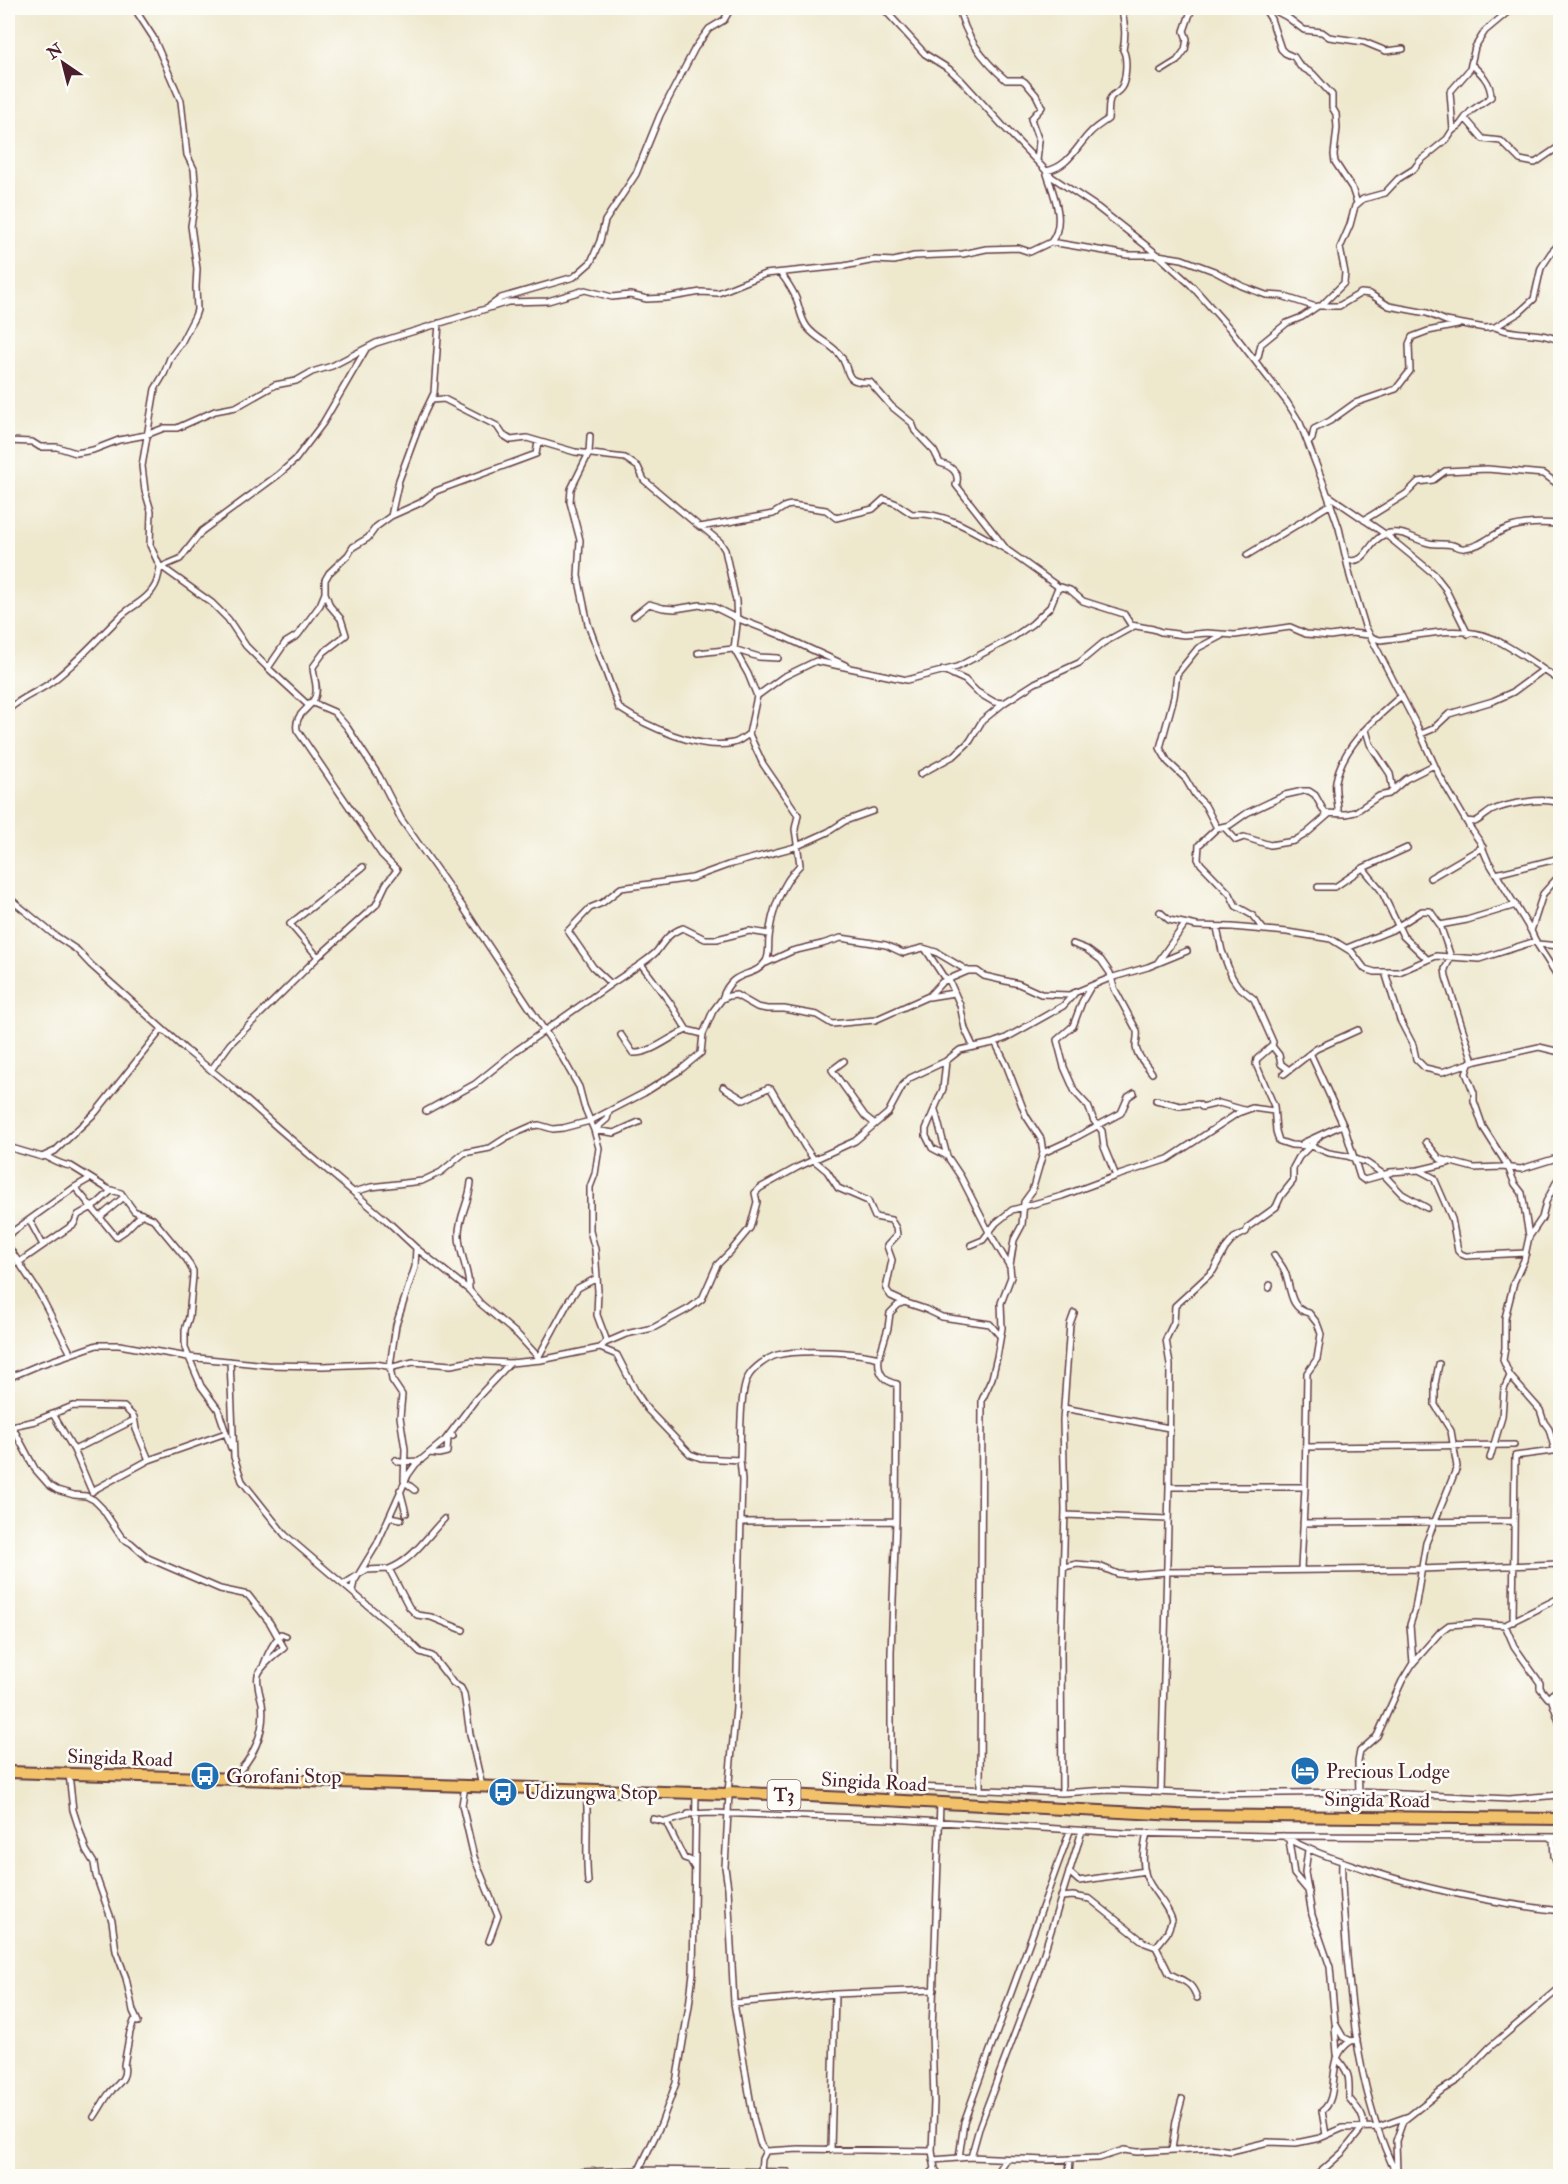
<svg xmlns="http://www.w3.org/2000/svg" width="1568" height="2184" font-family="'IM FELL Double Pica',serif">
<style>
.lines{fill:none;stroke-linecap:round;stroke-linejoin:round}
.street-casing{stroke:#633d43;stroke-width:8}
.highway-casing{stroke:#633d43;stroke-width:14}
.street{stroke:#fff;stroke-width:5}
.highway{stroke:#f2c26a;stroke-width:10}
.labels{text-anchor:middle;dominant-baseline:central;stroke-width:5;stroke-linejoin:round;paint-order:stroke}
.shield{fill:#fdfcf7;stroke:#806168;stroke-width:1.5}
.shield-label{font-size:18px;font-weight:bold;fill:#4a1f2b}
.street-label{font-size:20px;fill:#4a1f2b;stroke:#fdfcf7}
.poi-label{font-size:20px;fill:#4a1f2b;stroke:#fdfcf7;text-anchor:start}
</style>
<rect width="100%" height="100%" fill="#fdfcf7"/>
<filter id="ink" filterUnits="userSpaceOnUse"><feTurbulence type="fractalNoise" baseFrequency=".0167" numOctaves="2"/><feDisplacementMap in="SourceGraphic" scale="12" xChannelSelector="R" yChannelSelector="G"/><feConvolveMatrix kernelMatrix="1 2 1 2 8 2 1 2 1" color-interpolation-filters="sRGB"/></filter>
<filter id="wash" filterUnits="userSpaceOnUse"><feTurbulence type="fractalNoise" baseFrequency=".008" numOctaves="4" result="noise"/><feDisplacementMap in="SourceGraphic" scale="24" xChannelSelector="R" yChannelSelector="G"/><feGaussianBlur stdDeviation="1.35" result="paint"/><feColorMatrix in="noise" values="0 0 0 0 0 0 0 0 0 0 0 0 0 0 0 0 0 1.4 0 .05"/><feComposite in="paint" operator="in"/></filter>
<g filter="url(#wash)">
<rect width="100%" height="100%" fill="#eee8cd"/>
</g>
<g filter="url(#ink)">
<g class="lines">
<g class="street-casing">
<path id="street" d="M883,8L925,54L949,69L961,80L1003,126L1052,177L1097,207L1158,255L1191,285L1231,330L1287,402L1300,423L1324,485L1339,528L1350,576L1365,626L1417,726L1439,775L1469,826L1480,842L1487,859L1531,931L1537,944L1560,980
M959,8C965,36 984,61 1006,80H1022L1025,82L1036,95L1042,107L1031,119L1039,141L1037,161
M1264,8L1271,19L1281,49L1285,53L1294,57L1300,66L1313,74L1332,95V107L1336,114L1337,128L1334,155L1335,162L1352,188L1357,203
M1265,9L1274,10L1287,17L1304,30L1322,32L1329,37L1364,42L1386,51L1403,49
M1161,71L1177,61L1185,50L1187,39L1184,31L1192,8
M1465,118L1471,111L1491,97C1491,82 1481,73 1471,64
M1453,130L1450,92L1470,69L1475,47L1485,31L1510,10
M1051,242C1067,222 1053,193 1046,171C1068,167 1075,149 1089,134C1094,128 1101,124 1108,119C1109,112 1108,105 1110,99C1112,94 1118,93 1121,88C1126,81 1128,58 1123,50C1126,36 1125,22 1121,8
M780,273C785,278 795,294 797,301C800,310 801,319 807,327C816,339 830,343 839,354C853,370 840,383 870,382L891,406L912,423L915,431L934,451L940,463C951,466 961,473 956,485L1007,550L1060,588
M1323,304L1344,283L1345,273L1340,248L1350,225L1355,206L1363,199L1385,193L1398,179L1414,169L1420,161L1447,139L1452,131L1460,125L1465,118L1483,139L1501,141L1520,160L1535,163L1560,146
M490,306L501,298L574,277L591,262L600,241L605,221L636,174L660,115L695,48L709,29L724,20L731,8
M1495,327C1517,337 1540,330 1560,341
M1255,360L1258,357L1261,344L1287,323L1302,317L1318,306H1339L1361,293L1370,294L1389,306L1427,313L1446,321L1485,328L1495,327L1520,312L1534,299L1541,268L1551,253L1560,243
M431,400L444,399L497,426L503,435L511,440L527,438L575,452L625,458L638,467L644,480L700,527L773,514L786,506L792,505L826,510L836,518L873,509L884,499L897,504L912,514C946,511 978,534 1007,550
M590,436L589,453L571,489L570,502L580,540L578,576L588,624L619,708C646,726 700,751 733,743C739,742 744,737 749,734
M8,441L32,442L40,447H57L76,453L93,450L119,440L146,435L164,428H177L215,411L236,407L275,385L296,381L312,372L332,366L376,343L508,302L548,301L585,290L612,297L630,295L647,299L666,298L701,292L718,293L765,274L844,266L875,260L894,261L914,256L963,254L986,249L1018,248L1030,252L1051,242L1128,255H1158L1182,259L1214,271L1242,286L1266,295L1282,296L1316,307
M1308,442L1312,439L1314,429L1330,421L1355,403L1396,389L1410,371L1409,344L1412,337L1428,331L1458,325
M1328,495L1385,534L1434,574L1445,588L1468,634
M391,516L399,480L422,418L434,393L439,323
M1364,520L1406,494L1418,482L1433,480L1445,471L1487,469L1544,474L1560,486
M702,527L720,542L725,550L736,601L737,624L734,649L748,674L757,696
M1247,555L1331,504
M1347,560C1369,566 1368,536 1390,533C1405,531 1415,540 1429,543C1437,545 1445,543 1452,545C1456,546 1461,549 1465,548C1481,547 1492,534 1506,529C1523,522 1543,523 1560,524
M161,567L180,559L202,531L278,475L295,460L323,423L366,349
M162,567L212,603L228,619L246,646L268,668L285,643L298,635L320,605L325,593V580L329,573L348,555L353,547L368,538L376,527L391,516L420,503L436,491L536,454L538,442
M634,616L649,604L663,608L675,609L700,605L712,606L736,618L780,635L845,665
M1371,637L1380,640C1417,637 1458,623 1494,639C1517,650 1539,667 1560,681
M698,653L733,649L759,657L778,658
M268,668L308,705
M943,670L965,680L977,692L994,702L1004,703L1035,683L1079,663L1103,643L1134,626
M311,702L334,712L347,727L379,776L401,819L463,907L562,1057L579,1087L584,1106L594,1130L614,1133L639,1122
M8,710C20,698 36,693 50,683C76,664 98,638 121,616C131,606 146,601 153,589C157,584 159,574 160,567L150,545L151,511L145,491L142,466L155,389L164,374L170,358L181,343L195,316L197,310L196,287L197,269L191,226L196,195L194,169L187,155L181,101L153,37L138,14V8
M1366,730L1370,744L1390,774L1393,790
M1421,734L1433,729L1449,714L1493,701L1513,692L1543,670
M920,774L955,755L970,741L982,721L1004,703
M1338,814C1339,803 1334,792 1336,781C1343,745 1375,719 1401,696
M1466,821L1475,822C1481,819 1486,814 1491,811C1505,804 1547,796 1560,804
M1224,827L1236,840L1244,837L1270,845L1294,841L1306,834L1329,814
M1217,828L1205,805L1195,795L1185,778L1168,762L1160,748L1174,697L1177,674L1198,648L1221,636
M1363,868L1381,890L1403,936L1427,959
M1496,874L1560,858
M1430,878L1483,847
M1318,887H1335L1363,868L1407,848
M8,897L53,934L77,950L91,965L186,1050L233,1088L278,1128L386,1220L416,1248L469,1290L481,1304L518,1335L541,1360
M1160,912L1169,920L1197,926L1232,927L1287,932L1331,939L1352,952L1365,969L1375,972H1399L1436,956L1479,959L1536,941
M1440,925L1467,920L1516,905
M1217,928L1222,951L1232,977L1238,986L1254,999L1273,1042L1272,1046L1257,1059L1256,1064L1274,1106L1276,1131L1279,1141L1291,1145L1311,1146L1329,1153L1347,1156L1367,1163L1383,1174L1402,1194L1427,1208
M1264,930L1252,915L1236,906L1230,894L1201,864L1198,859L1199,845L1217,828L1230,825L1247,813L1285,795L1303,791H1309L1315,795L1325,813L1346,814L1355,812L1379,796L1389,794L1406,779L1434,765
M1531,931L1543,894L1560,875
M1073,944L1086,949L1101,960L1110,973L1114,988L1137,1031C1138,1037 1136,1041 1136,1046C1136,1056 1147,1065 1152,1073
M1537,944L1560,946
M1347,948L1392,930L1422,911H1430L1440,925L1451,957L1445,969L1446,977L1473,1061
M926,950L943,976L949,980L960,1005L965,1029L973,1046
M318,957L290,924L363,867
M1158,962L1185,924
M766,963L792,951L822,944L841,938L886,945L903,953L923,948L936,952L968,971
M641,964C646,960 653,956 657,951C665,940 669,933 683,928L705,939H717L749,931L769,934
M1385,972L1400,1020L1413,1045L1416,1059L1425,1068L1442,1072L1476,1061L1539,1047L1560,1052
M929,997L954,993
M722,999C732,967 754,980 766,961C770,954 768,945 769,938C771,912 782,883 800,865L795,829L798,815L763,764L749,734L757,696L783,677L816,661L907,680L957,667L1012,638L1032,624L1050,607L1057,590L1061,587L1070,590L1083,601L1124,614L1131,625L1153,629L1161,632L1184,635L1207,633L1235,635L1290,627L1306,634L1319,635L1330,636L1351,633L1369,635
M703,1034L687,1030L671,1004L641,964L611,984L593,967L568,931L590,908L602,903L621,888L692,878L728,865L795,847L828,832L845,821L873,811
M621,1035L633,1053C652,1054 670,1036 687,1030
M995,1042L1006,1064L1026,1116L1041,1139L1043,1153L1032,1191L1024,1202L1022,1225L1014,1240L1010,1265
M1272,1046L1279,1055L1281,1064L1289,1070
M1311,1055L1345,1129L1360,1177L1364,1180L1393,1172
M844,1061L832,1070L865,1116L875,1124
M946,1061L943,1089L926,1129V1136L932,1148L947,1156L961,1177L989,1232L1010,1267L1011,1277L1001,1303L1002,1328L997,1357L992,1378L982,1400L980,1789
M1470,1062L1466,1073L1474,1093V1101L1483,1127L1507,1165L1515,1184L1522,1193L1529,1236
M211,1070L230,1044L318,957L376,905L386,884L397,870L382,855L297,730C294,713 310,710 315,697C319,688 313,676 313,667L324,652L346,635L341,619L330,606L325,593
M1284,1074L1316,1049L1358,1030
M723,1087L744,1100L768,1088L771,1089L805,1147L815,1161L827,1171L838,1188L868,1201L875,1217L891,1220L896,1228L897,1235L887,1246L892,1260L886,1289L891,1296L904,1302
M1156,1100L1180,1106L1198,1104L1202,1107L1219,1103L1244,1110
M935,1110L947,1156
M426,1111L475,1084L517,1050L611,984
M1426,1142L1440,1159L1474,1168L1502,1167L1521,1169L1560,1157
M1303,1143L1342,1125
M8,1147L42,1157L55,1151L96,1112L162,1029
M1043,1153L1069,1141L1121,1113L1128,1097L1134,1093
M45,1156C53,1160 63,1166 71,1166L108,1189L121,1193L134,1211L153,1219L187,1260L193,1271V1276L189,1317L185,1330V1348L201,1386L218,1409L231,1448
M1419,1170L1434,1178L1452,1219L1458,1251L1461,1254L1466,1256L1526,1253
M1390,1172L1419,1170L1448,1163
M1116,1176L1168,1159L1238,1113L1252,1108L1274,1111
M75,1187L116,1237L125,1231L142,1214
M354,1192L371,1187L422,1181L441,1172L464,1153L490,1148L507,1137L532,1126L539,1125L553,1129L563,1128L590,1121L644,1093L679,1071L701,1053L703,1034L713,1011L722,999L729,996L736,995L757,1007L767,1009H784L817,1015L832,1024L875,1020L929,996L942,982L968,971H977L984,976L1019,984L1041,994L1069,995L1110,978L1148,967L1187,951
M100,1217L124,1197
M30,1221L43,1245
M8,1235L75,1187L89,1179
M971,1245L983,1240L996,1223L1012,1210L1062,1196L1116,1176L1104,1147L1102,1131L1094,1121L1088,1106L1075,1092L1064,1067L1057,1040L1073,1026L1082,1002L1090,988
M8,1246L39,1293L71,1354
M1274,1255C1278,1262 1284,1267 1286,1275C1291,1290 1290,1309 1309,1313L1317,1323L1321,1334L1317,1359L1307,1373L1305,1487L1301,1569
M18,1263L74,1224L78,1215L97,1204L111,1191
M1269,1288L1270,1285
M469,1290C470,1271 458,1253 459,1233C459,1216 470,1200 471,1182
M605,1343L606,1339L597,1315L598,1291L595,1249L590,1231V1187L595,1174L599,1148L594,1130L607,1119L609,1112
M600,1348L605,1343L626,1334L653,1328L690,1308L702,1299L717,1265L730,1252L750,1228L757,1202L755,1193L760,1188L798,1167L855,1141L888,1113L903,1085L910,1078L946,1061L960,1050L993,1043L1006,1038L1063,1006L1074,994
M539,1356L570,1299L578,1288L597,1278
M879,1358L888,1328L890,1313L898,1305L904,1302L925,1309L942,1317L990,1324L1000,1336
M230,1361L234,1457L242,1481L285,1535L406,1638L420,1652L432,1656L453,1683L461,1688L464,1694L470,1734L482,1786
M8,1378L39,1365L97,1345H119L188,1357L267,1365L323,1366L375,1364L393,1367L413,1362L451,1365L472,1361L510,1363L541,1360L600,1348L617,1355L636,1392L647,1409L690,1454L701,1458L740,1460L742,1480L736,1708L728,1792
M1064,1408L1169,1428
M53,1414L74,1450L92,1492
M8,1426H12L35,1469L49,1485L57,1490L74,1495L86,1496L94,1500L102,1508L122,1538L131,1543L148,1558L220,1589L248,1595L270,1623L284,1648C277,1653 261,1666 258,1675C256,1683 260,1694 262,1703C266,1730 253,1762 231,1778
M12,1426L35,1421L73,1406L124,1407L134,1417L136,1429L149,1460
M1306,1447L1514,1445
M74,1450L134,1420
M1555,1451L1549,1429L1544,1422L1540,1410L1510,1376L1503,1360L1505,1348V1318L1514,1282L1524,1260L1529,1237L1542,1218L1546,1202L1560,1175
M430,1453L439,1454L447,1452L448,1438L453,1436
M1490,1458L1502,1417L1504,1389L1510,1376
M396,1460L399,1462L420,1461
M740,1460C741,1440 739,1394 748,1377C753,1368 767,1358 777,1355C800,1349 857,1352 879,1358C877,1372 884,1382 897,1384L896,1521L891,1652V1801
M1169,1487H1305
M400,1490L406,1513
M415,1490L404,1481L405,1449L400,1417L402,1395L392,1380L390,1366L396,1325L415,1267L416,1248
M92,1491L149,1460L223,1434
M1065,1515L1168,1519
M389,1517L401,1519
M741,1522L896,1521
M1303,1523L1514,1521
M1064,1567L1077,1564L1099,1566L1118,1574L1128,1575L1167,1572L1420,1569L1560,1564
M389,1569C413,1560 427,1536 444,1519
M344,1584L366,1570L389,1569L409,1607L417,1615L431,1617L463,1630
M352,1591L354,1582L377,1544L408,1475L416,1464L445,1440L476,1399L510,1363
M1513,1622L1515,1456L1560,1450
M1505,1625L1514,1646L1540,1683V1688L1548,1698L1552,1694V1701L1560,1724
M1413,1663L1441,1631L1449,1625L1476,1623L1505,1625L1555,1600
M264,1664C268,1653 273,1643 281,1634L286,1636
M1552,1694L1560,1689
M69,1774L73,1810L86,1850L94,1863L96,1876L112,1921L116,1951L126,1978L133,2011L138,2022L134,2021L130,2032L124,2065C128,2080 115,2085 108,2095C103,2102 99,2110 94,2117
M465,1786L462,1805L474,1857L498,1916L489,1941
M891,1786L1062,1793L1108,1790L1201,1794L1359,1792L1509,1799L1560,1795
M586,1789C589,1820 585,1851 588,1882
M1161,1792L1169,1487L1170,1365L1166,1339L1174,1322L1175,1306L1213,1271L1225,1249L1234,1238L1246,1232L1248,1227L1276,1207L1281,1196L1293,1181V1168L1299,1157L1319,1137
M1359,1792L1358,1762L1360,1751L1377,1736L1402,1681L1413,1663L1410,1625L1415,1609L1426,1543L1457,1467L1451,1431L1435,1405V1384L1439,1364
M1062,1793L1061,1652L1065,1510L1063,1420L1070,1324L1074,1313
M729,1794L725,1867L728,1888L734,2003L753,2117L760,2143L766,2151L799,2149L932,2151
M940,1803L932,2032L934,2102L932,2151L935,2169L940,2176
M653,1819L666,1822L684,1858L690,1860L694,1867
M666,1822L687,1816L688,1814L712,1813L891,1819L1125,1833L1273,1836L1560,1837
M1147,1833C1144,1847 1141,1862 1146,1876C1152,1892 1167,1903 1172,1920L1167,1933L1156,1947
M1283,1836C1311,1852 1338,1860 1368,1870C1431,1891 1495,1903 1560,1911
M1550,1838L1553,1840L1554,1856L1559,1870L1560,1900
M1289,1840L1294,1874L1309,1892
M1308,1850L1305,1872L1312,1915L1330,1967L1335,2023L1343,2037L1351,2041L1357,2040
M1342,1863C1341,1886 1344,1908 1345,1931C1351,2012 1360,2101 1397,2175
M1069,1872L1079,1881L1145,1871
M1061,1897L1073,1896L1090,1899L1145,1943L1156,1947
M1156,1947L1169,1973C1183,1982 1191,1980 1197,1998
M734,2003L835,1994L934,1990
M1335,2027L1337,2054
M1326,2135L1322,2111C1342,2096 1324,2057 1351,2041
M831,2150L835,1994
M1172,2150L1176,2121L1182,2099
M971,2157L980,2125L1038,1972L1082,1831
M959,2158L964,2122L1070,1831
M933,2160L971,2157L1046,2160L1099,2158L1124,2150L1137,2152L1211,2148L1231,2151L1268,2142L1296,2143L1306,2141L1320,2138L1343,2128L1378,2127L1409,2116
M761,2171L762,2159L766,2151
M1397,2172L1396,2141L1403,2121L1442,2090L1458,2080L1490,2047L1560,1988
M574,2176L581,2172L639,2170L788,2172L792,2176
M636,2176L661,2124L676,2083L689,2006L693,1973L696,1792
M928,2176L935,2169
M994,2176L1006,2159
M1069,2176L1070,2159
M1316,2176L1343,2152L1364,2126C1364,2114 1356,2107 1349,2098C1349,2078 1351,2075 1337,2058"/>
</g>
<g class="highway-casing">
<path id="highway" d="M8,1772L728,1794L729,1792L1178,1815L1560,1819"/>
</g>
<use href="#street" class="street"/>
<use href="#highway" class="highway"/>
</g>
</g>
<defs>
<g id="hotel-disc" transform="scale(1.5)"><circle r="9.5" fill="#1f6fb2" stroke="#fdfcf7"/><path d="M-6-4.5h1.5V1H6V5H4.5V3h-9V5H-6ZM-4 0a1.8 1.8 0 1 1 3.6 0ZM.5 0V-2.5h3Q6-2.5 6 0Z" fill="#fff"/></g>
<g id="bus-disc" transform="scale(1.5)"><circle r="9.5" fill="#1f6fb2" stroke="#fdfcf7"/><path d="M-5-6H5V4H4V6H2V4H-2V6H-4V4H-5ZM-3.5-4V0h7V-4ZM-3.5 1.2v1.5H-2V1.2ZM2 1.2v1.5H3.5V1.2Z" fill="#fff"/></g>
</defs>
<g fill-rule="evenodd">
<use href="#hotel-disc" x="1305" y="1771"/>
<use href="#bus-disc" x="205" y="1776"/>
<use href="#bus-disc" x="503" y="1792"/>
</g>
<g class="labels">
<rect class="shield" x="767.5" y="1780" width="33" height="30" rx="4.5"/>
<g class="shield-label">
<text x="784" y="1795">T3</text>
</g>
<g class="street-label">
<text transform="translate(120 1758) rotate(2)">Singida Road</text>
<text transform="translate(874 1782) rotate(3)">Singida Road</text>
<text transform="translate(1377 1800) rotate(1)">Singida Road</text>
</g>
<g class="poi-label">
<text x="1326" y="1771">Precious Lodge</text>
<text x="226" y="1776">Gorofani Stop</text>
<text x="524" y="1792">Udizungwa Stop</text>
</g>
</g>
<rect width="1568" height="2184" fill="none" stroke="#fdfcf7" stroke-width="30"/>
<g transform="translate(63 63) rotate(325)" stroke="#fdfcf7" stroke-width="4.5" paint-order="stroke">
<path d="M0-4.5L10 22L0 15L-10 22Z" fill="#4a1f2b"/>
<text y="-9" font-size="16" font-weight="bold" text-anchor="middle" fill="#4a1f2b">N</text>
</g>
</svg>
